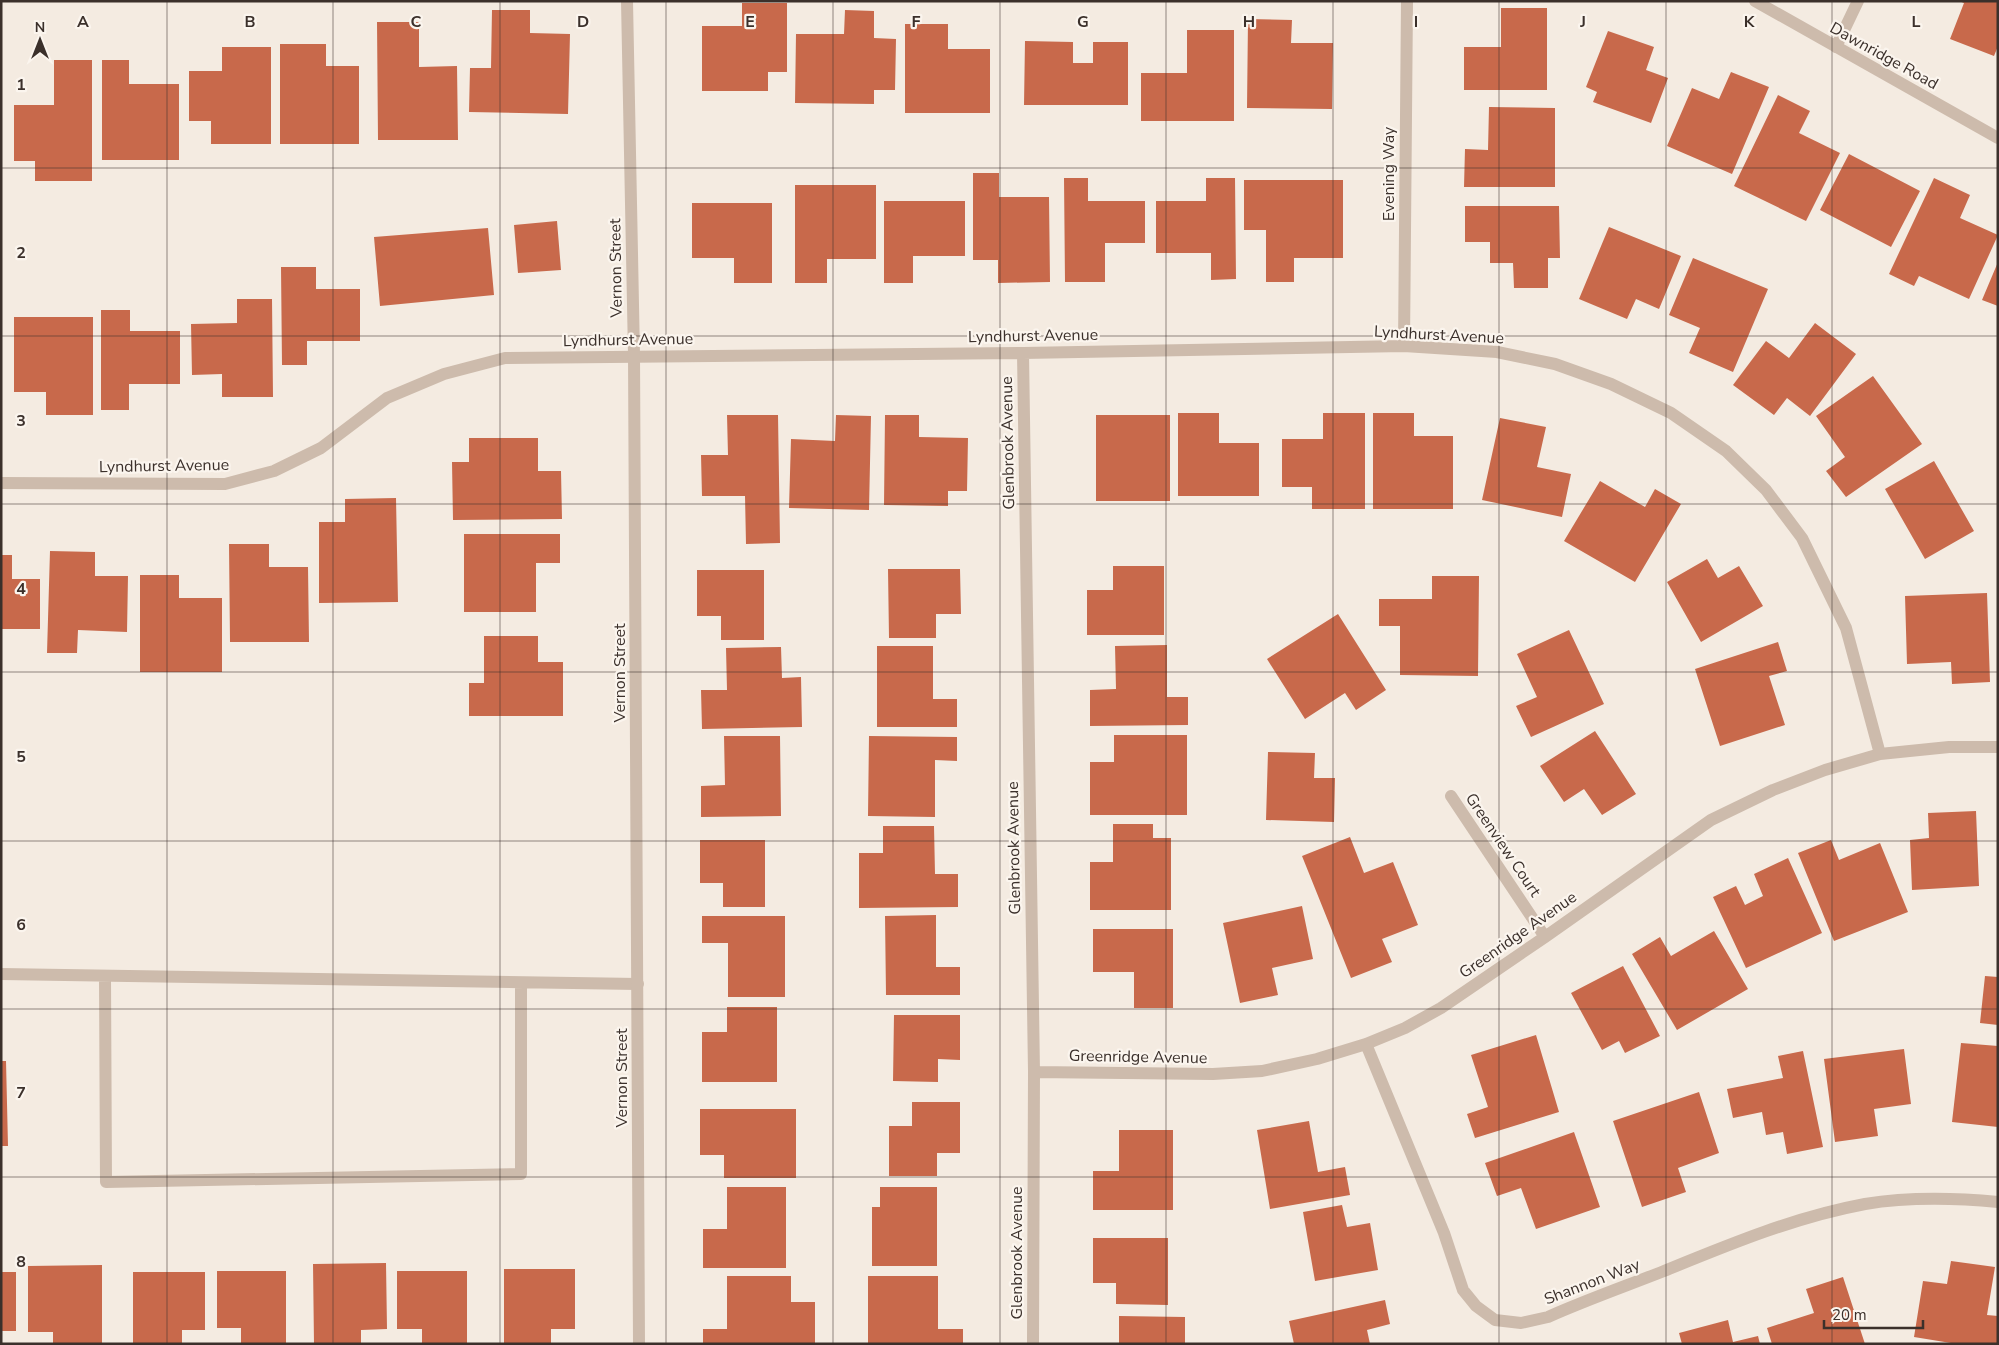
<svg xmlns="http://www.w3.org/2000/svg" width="1999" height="1345" font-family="'Nunito Sans',sans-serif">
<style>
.building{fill:#c8694b}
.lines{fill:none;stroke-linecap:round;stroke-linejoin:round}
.service{stroke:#cdbbac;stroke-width:12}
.minor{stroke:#cdbbac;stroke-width:12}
.tertiary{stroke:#cdbbac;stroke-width:12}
.grid{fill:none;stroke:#3b302b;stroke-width:1;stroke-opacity:0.55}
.labels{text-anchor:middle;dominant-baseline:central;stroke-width:4.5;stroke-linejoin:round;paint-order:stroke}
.street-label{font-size:16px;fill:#3b302b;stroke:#fbf5ee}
.grid-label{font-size:16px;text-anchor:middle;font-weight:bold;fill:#3b302b;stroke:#fbf5ee;stroke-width:4.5;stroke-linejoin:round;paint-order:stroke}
</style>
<rect width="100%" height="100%" fill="#f4ebe1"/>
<path class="building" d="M1959,1H1998V46L1994,56L1950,39L1964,3Z
M742,3H787V72H768V91H702V26H742Z
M1501,8H1547V90H1464V47H1501Z
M492,10H530V33L570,34L568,114L469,112L470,68H491Z
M845,10L874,11V38L896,39L895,90H874V104L795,103L796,34H844Z
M1248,19L1292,20L1291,43H1333L1332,109L1247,108Z
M377,22H419V67L457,66L458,140H378Z
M905,24H948V49H990V113H905Z
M1187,30H1234V121H1141V73H1187Z
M1608,31L1654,47L1646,70L1668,78L1651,123L1593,102L1597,92L1586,87Z
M1025,41L1073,42V63H1093V42H1128V105H1024Z
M280,44H326V66H359V144H280Z
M222,47H271V144H211V121H189V71H222Z
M54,60H92V181H35V161H14V105H54Z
M102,60H129V84H179V160H102Z
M1731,72L1769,87L1732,174L1667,146L1692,88L1719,99Z
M1778,95L1810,111L1799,133L1840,153L1806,221L1734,186Z
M1489,107L1555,108V187H1464L1465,149L1488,150Z
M1849,154L1920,191L1891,247L1820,210Z
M973,173H999V197H1049L1050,282L998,283V260H973Z
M1064,178H1088V201H1145V243H1105V282H1065Z
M1206,178H1235L1236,279L1211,280V253H1156V201H1206Z
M1934,178L1970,195L1960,218L1998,235L1969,299L1919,276L1914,286L1889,274Z
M1244,180H1343V258H1294V282H1266V230H1244Z
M795,185H876V259H827V283H795Z
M884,201H965V256H913V283H884Z
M692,203H772V283H734V258H692Z
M1465,206H1559L1560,258H1548V288H1514L1513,263H1490V242H1465Z
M557,221L561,270L518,273L514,225Z
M1609,227L1681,256L1659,309L1636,299L1627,319L1579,299Z
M488,228L494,295L380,306L374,237Z
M1693,258L1768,289L1733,372L1689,353L1700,328L1669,315Z
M1998,262V306L1982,300Z
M281,267H316V289H360V341H307V365H282Z
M237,299H272L273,397H222V374L192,375L191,324L237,323Z
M101,310H130V331H180V384H129V410H101Z
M14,317H93V415H46V392H14Z
M1815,323L1856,354L1810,416L1787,398L1774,415L1733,385L1766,341L1789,358Z
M1873,376L1922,444L1846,497L1826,471L1845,457L1816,416Z
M1178,413H1219V443H1259V496H1178Z
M1323,413H1365V509H1312V487H1282V439H1323Z
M1373,413H1414V436H1453V509H1373Z
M727,415H778L780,543L746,544L745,496H702L701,455H728Z
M836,415L871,416L869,510L789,508L791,439L835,441Z
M885,415H919V437L968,438L967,491H948V506L884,505Z
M1096,415H1170V501H1096Z
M1500,418L1546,427L1537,467L1571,474L1562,517L1482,500Z
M469,438H538V471H561L562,519L453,520L452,462H469Z
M1934,461L1974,531L1925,559L1885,489Z
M1600,481L1645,507L1655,489L1681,504L1635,582L1564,541Z
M396,498L398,602L319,603V522H345V499Z
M464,534H560V563H536V612H464Z
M229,544H269V567H308L309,642H230Z
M50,551L95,552V576H128L127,632L78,630L77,653H47Z
M1,555H12V579H40V629H1Z
M1707,559L1718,578L1739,566L1763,606L1701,642L1667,582Z
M1113,566H1164V635H1087V590H1113Z
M888,569H960L961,614H936V638H889Z
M697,570H764V640H721V616H697Z
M140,575H179V598H222V672H140Z
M1432,576H1479L1478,676L1400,675V626H1379V599H1432Z
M1987,593L1990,682L1952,684L1951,662L1907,664L1905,596Z
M1338,614L1386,690L1356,710L1345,693L1305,719L1267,659Z
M1569,630L1604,704L1531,737L1516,706L1537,697L1517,654Z
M484,636H538V662H563V716H469V683H484Z
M1778,642L1787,671L1769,676L1785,725L1720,746L1695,669Z
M1167,645V697H1188V725L1090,726V690L1116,689L1115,646Z
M877,646H933V699H957V727H877Z
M781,647L782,678L801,677L802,727L702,729L701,690H727L726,648Z
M1595,731L1636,794L1602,815L1584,789L1564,802L1540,766Z
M1114,735H1187V815H1090V762H1114Z
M724,736H780L781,816L701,817V786L725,785Z
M869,736L957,737V761L935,760V817L868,816Z
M1268,752L1315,753L1314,778H1335L1334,822L1266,820Z
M1976,811L1979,886L1912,890L1910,840L1929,838L1928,813Z
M1113,824H1153V838H1171V910H1090V862H1113Z
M883,826H934L935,874H958V907L859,908V853H883Z
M1350,837L1364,873L1393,862L1418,925L1382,939L1392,962L1351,978L1302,856Z
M700,840H765V907H723V883H700Z
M1831,840L1839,860L1880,843L1908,912L1834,941L1798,853Z
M1788,858L1822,933L1746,968L1713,897L1736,886L1745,905L1763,896L1754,874Z
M1302,906L1313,959L1272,968L1278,995L1240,1003L1223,923Z
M936,915V967H960V995H886L885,916Z
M702,916H785V997H728V943H702Z
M1093,929H1173V1008H1134V972H1093Z
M1714,931L1748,989L1677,1030L1632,954L1660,937L1671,956Z
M1623,966L1660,1036L1625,1053L1619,1041L1602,1050L1571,993Z
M1985,976L1998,977V1025L1980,1023Z
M727,1007H777V1082H702V1032H727Z
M894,1015H960V1060L938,1059V1082L893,1081Z
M1536,1035L1559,1112L1475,1138L1467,1114L1488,1107L1471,1055Z
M1961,1043L1998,1046V1127L1952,1122Z
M1904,1049L1911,1104L1874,1109L1878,1136L1835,1142L1824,1059Z
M1803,1051L1823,1147L1787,1154L1783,1132L1766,1135L1762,1112L1733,1118L1727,1089L1783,1078L1778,1056Z
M1,1061H6L8,1146H1Z
M1699,1092L1719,1153L1678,1168L1686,1192L1642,1207L1613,1121Z
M912,1102H960V1153H937V1176H889V1126H912Z
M700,1109H796V1178H724V1155H700Z
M1309,1121L1318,1172L1345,1167L1350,1195L1270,1209L1257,1130Z
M1119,1130H1173V1210H1093V1171H1119Z
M1574,1132L1600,1207L1536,1229L1521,1188L1497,1196L1485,1163Z
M727,1187H786V1268H703V1229H727Z
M880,1187H937V1266H872V1207H880Z
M1342,1205L1347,1227L1370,1223L1378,1270L1315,1281L1303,1212Z
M1093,1238H1168V1305L1116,1304V1283H1093Z
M1951,1261L1995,1267L1987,1315L1998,1316V1344H1957L1914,1337L1923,1281L1947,1284Z
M386,1263L387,1329L361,1330V1344H314L313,1264Z
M102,1265V1344H53V1332H28V1266Z
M504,1269H575V1329H551V1344H504Z
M217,1271H286V1344H241V1328H217Z
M397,1271H467V1344H422V1329H397Z
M1,1272H16V1331H1Z
M133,1272H205V1330H182V1344H133Z
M727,1276H791V1302H815V1344H703V1329H727Z
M868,1276H938V1329H963V1344H868Z
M1843,1277L1865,1344H1772L1767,1328L1814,1313L1806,1289Z
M1385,1300L1390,1324L1367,1330L1370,1344H1294L1289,1321Z
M1119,1316L1185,1317V1344H1119Z
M1728,1320L1733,1342L1758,1336L1760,1344H1682L1679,1333Z"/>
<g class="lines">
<path class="service" d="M1,974L638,984
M105,976L106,1182L521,1174V983"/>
<path class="minor" d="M1755,1L1998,138
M1836,47L1858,1
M1404,346L1407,1
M1023,353L1034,1072L1033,1344
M1,483L225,484L274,471L321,448L387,398L444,374L505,358L1023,353L1404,346L1497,352L1555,364L1611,384L1671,413L1726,451L1766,490L1802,538L1846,628L1880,754
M1451,796L1545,937
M1366,1044L1444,1233L1463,1290L1476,1306L1495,1320L1521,1323L1548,1317C1586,1300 1626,1286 1664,1271C1730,1244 1795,1217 1865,1204C1908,1197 1955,1198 1998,1202
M1034,1072L1213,1074L1262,1071L1317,1059L1366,1044L1405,1028L1441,1008L1545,937L1711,820L1773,790L1825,770L1880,754L1949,747H1998"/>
<path class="tertiary" d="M627,1L634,355L639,1344"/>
</g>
<path class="grid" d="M167,1V1344M333,1V1344M500,1V1344M666,1V1344M833,1V1344M1000,1V1344M1166,1V1344M1333,1V1344M1499,1V1344M1666,1V1344M1832,1V1344M1,168H1998M1,336H1998M1,504H1998M1,672H1998M1,841H1998M1,1009H1998M1,1177H1998"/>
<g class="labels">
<g class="street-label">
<text transform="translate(1884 56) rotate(29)">Dawnridge Road</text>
<text transform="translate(1389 174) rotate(-90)">Evening Way</text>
<text transform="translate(616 268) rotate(-91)">Vernon Street</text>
<text transform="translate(1439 335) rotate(3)">Lyndhurst Avenue</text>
<text transform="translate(1033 336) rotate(-1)">Lyndhurst Avenue</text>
<text transform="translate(628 340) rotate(-1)">Lyndhurst Avenue</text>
<text transform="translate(1008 443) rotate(-91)">Glenbrook Avenue</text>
<text transform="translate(164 466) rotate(-1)">Lyndhurst Avenue</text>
<text transform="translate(620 673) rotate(-90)">Vernon Street</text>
<text transform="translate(1503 845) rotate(56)">Greenview Court</text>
<text transform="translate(1014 848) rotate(-91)">Glenbrook Avenue</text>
<text transform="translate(1518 935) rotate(-35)">Greenridge Avenue</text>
<text transform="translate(1138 1057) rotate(1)">Greenridge Avenue</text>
<text transform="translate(622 1078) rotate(-90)">Vernon Street</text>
<text transform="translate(1017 1253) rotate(-90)">Glenbrook Avenue</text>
<text transform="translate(1592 1282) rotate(-21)">Shannon Way</text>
</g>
</g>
<g class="grid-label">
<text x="83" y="27">A</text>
<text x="250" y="27">B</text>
<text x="416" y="27">C</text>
<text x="583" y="27">D</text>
<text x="750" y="27">E</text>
<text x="916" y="27">F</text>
<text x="1083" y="27">G</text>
<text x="1249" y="27">H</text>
<text x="1416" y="27">I</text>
<text x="1583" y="27">J</text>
<text x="1749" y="27">K</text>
<text x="1916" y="27">L</text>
<text x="21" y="90">1</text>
<text x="21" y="258">2</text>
<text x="21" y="426">3</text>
<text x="21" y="594">4</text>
<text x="21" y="762">5</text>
<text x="21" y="930">6</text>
<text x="21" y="1098">7</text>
<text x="21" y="1267">8</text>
</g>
<rect width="1999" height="1345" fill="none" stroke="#3b302b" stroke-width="5"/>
<g transform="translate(40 40)" stroke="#fbf5ee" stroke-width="4" paint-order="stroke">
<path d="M0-4L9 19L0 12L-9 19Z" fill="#3b302b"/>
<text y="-8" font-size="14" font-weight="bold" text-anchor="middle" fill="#3b302b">N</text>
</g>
<path d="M1824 1320v8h99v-8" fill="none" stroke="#3b302b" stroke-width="2.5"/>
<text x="1832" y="1320" font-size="15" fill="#3b302b" stroke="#fbf5ee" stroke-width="4" paint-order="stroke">20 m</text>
</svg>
